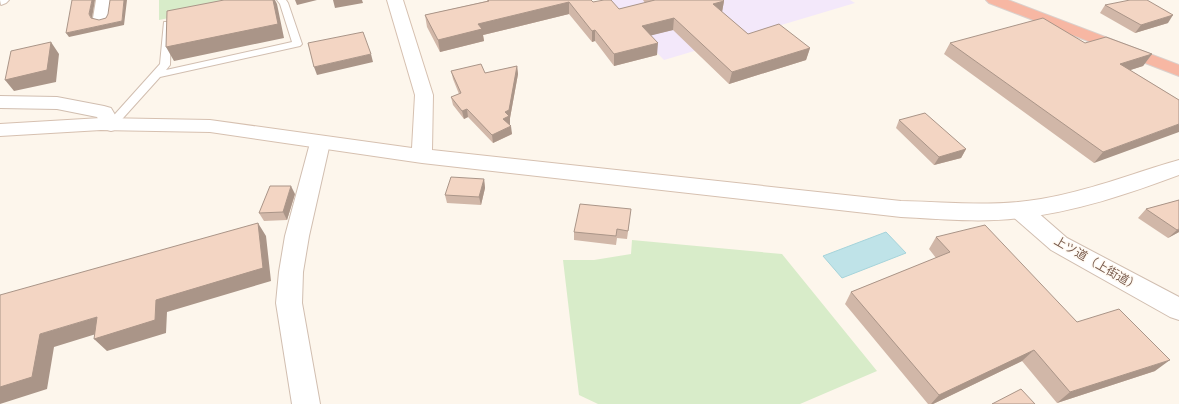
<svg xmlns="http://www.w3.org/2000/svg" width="1179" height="404" font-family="'PT Sans','Noto Sans JP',sans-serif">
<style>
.education{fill:#f3e8fa}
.green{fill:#d8ecc9}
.water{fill:#bfe3e8;stroke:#a5d3da}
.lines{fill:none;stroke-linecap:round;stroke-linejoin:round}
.lane-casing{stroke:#d1beb0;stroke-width:2}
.street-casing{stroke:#d1beb0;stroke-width:2}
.secondary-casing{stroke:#d6c0b0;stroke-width:2}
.highway-casing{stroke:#dad1cd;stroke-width:2}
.lane{fill:#fff;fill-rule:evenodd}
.street{fill:#fff;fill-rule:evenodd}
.secondary{fill:#fff;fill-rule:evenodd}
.highway{fill:#f7b7a3;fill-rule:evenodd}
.wall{fill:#d1b7a8}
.shaded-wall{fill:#aa9588}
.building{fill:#f3d5c3;stroke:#aa9588}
.labels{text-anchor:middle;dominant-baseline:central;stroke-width:3;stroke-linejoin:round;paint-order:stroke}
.street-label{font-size:12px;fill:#7a5c4d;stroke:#fffaf3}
</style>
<rect width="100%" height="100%" fill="#fdf6ec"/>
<path class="education" d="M605,0H850L855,3L664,60Z"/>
<path class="green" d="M159,0H257L159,20Z
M632,240L782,254L877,371L800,404H598L579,395L563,260H594L631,254Z"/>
<path class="water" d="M886,232L906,253L842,278L823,256Z"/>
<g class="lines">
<g class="lane-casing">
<path id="lane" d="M277,0H286L288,3L302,44L300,46L160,77L115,127H107L106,125L107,123L160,64L164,22H170L171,24L170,65L166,70L292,42L280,4Z"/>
</g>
<g class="street-casing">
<path id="street" d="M0,0H9L6,3L1,5Z
M96,0H112L109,18L107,21L101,23L95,21L93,18Z
M0,96L57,97L104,106L111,108L121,125L118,129L111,131L104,129L97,117L57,109L0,108Z
M320,136L327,138L330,143L309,236L303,272L302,303L320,404H292L276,303L279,272L285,236L310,143L313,138Z
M1020,202L1028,204L1067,238L1179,297V320L1170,317L1051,250L1012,216L1009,210L1012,204Z"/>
</g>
<g class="secondary-casing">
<path id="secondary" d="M387,0H403L433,95L432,150L901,201C948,202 995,207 1041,199C1089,191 1133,173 1179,160V175C1128,194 1075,212 1020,218C981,223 941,219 901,217L422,163L210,132L101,130L0,136V124L101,118L210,120L412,148L415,95Z"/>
</g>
<g class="highway-casing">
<path id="highway" d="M986,0H1008L1179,65V76L989,3Z"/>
</g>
<use href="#lane" class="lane"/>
<use href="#street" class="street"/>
<use href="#secondary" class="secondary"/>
<use href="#highway" class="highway"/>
</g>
<path class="wall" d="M487,0H591L593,2L619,9L645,3L643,0H724V1L722,12L748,34L810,48L806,60L729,84L673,30L651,35L657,55L614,66L595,41L592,42L569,14L483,35L484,41L440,52L427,27L425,15L487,1Z
M1105,5L1168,23L1135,33L1100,13Z
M950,43H1085L1152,54L1143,66L1130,70L1179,100L1094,163L944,54Z
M517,66L518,74L510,118V125H509L512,134L493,143L468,117L464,119L453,105L451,97L459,94L453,79L451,71L485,73Z
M899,120L966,149L961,158L934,165L896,128Z
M484,179L485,188L481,205L447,203L445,195Z
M295,194L287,220L264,221L259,213Z
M1179,200V232L1168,238L1138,218L1146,209Z
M630,217L627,239L617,238L616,245L574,240V232Z
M936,237L1077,322L1155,371L1057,403L1022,361L933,404H928L845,304L851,292L936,258L929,249Z"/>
<path class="shaded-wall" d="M92,0H95L92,18L94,22L89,14Z
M124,0H127L124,25L69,37L66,33L122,21Z
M273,0H275L277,4L284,38L174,61L166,47Z
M295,0H317L297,5Z
M333,0H362L363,3L335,8Z
M724,1L722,12L713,4Z
M569,2V14L483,35L484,41L440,52L438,40L478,24Z
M1173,15L1168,23L1135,33L1141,25Z
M674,18L673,30L641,38L642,26Z
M595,30V41L592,42V31Z
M51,42L59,54L56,82L14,91L5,80Z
M658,43L657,55L614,66V54Z
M810,48L806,60L729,84L732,72Z
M371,54L373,62L317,75L314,67Z
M1152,54L1143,66L1112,76L1120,64Z
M517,66L518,74L510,118V125L504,127L503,119Z
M467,109L468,117L464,119L462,111Z
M1179,124V132L1094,163L1103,152Z
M511,126L512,134L493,143L492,135Z
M966,149L961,158L934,165L939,157Z
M484,179L485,188L481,205L479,197Z
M291,186L295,194L287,220L283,212Z
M258,223L266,236L271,281L167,312L166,333L107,351L94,339Z
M1179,229V232L1168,238L1177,230Z
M97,317L109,330L54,347L47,389L0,404V387L40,334Z
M1034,350L1022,361L933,404H931L939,395Z
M1170,360L1155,371L1057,403L1070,392Z"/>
<path class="building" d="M72,0H92L89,14L91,18L99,20L106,18L108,14L110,0H124L122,21L66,33Z
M224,0H273L278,24L166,47L167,11Z
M488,0H591L593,2L604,0H611L619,9L655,0H723L724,1L713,4L748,34L779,24L810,48L732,72L674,18L642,26L658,43L614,54L595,30L592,31L569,2L478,24L482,29L438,40L425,15L489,1Z
M1130,0H1147L1173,15L1141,25L1105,5Z
M1043,18L1085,43L1106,37L1152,54L1120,64L1179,100V124L1103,152L950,43Z
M363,32L371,54L314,67L308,43Z
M51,42L47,70L5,80L11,51Z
M481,64L485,73L517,66L509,110L505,112L509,116L503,119L511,126L492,135L467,109L462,111L451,97L461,93L451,71Z
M925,113L966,149L939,157L899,120Z
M451,177L484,179L479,197L445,195Z
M270,186H291L283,212L259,213Z
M1179,200V229L1177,230L1146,209Z
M580,204L631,209L628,231L617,229L616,236L574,232Z
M258,223L263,268L156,300L155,320L94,339L97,317L40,334L32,377L0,387V295Z
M985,225L1077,322L1119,309L1170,360L1070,392L1034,350L939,395L851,292L950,252L936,237Z
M1021,389L1035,404H992Z"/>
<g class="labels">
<g class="street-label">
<text transform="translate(1097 263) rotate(30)">上ツ道（上街道）</text>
</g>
</g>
</svg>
